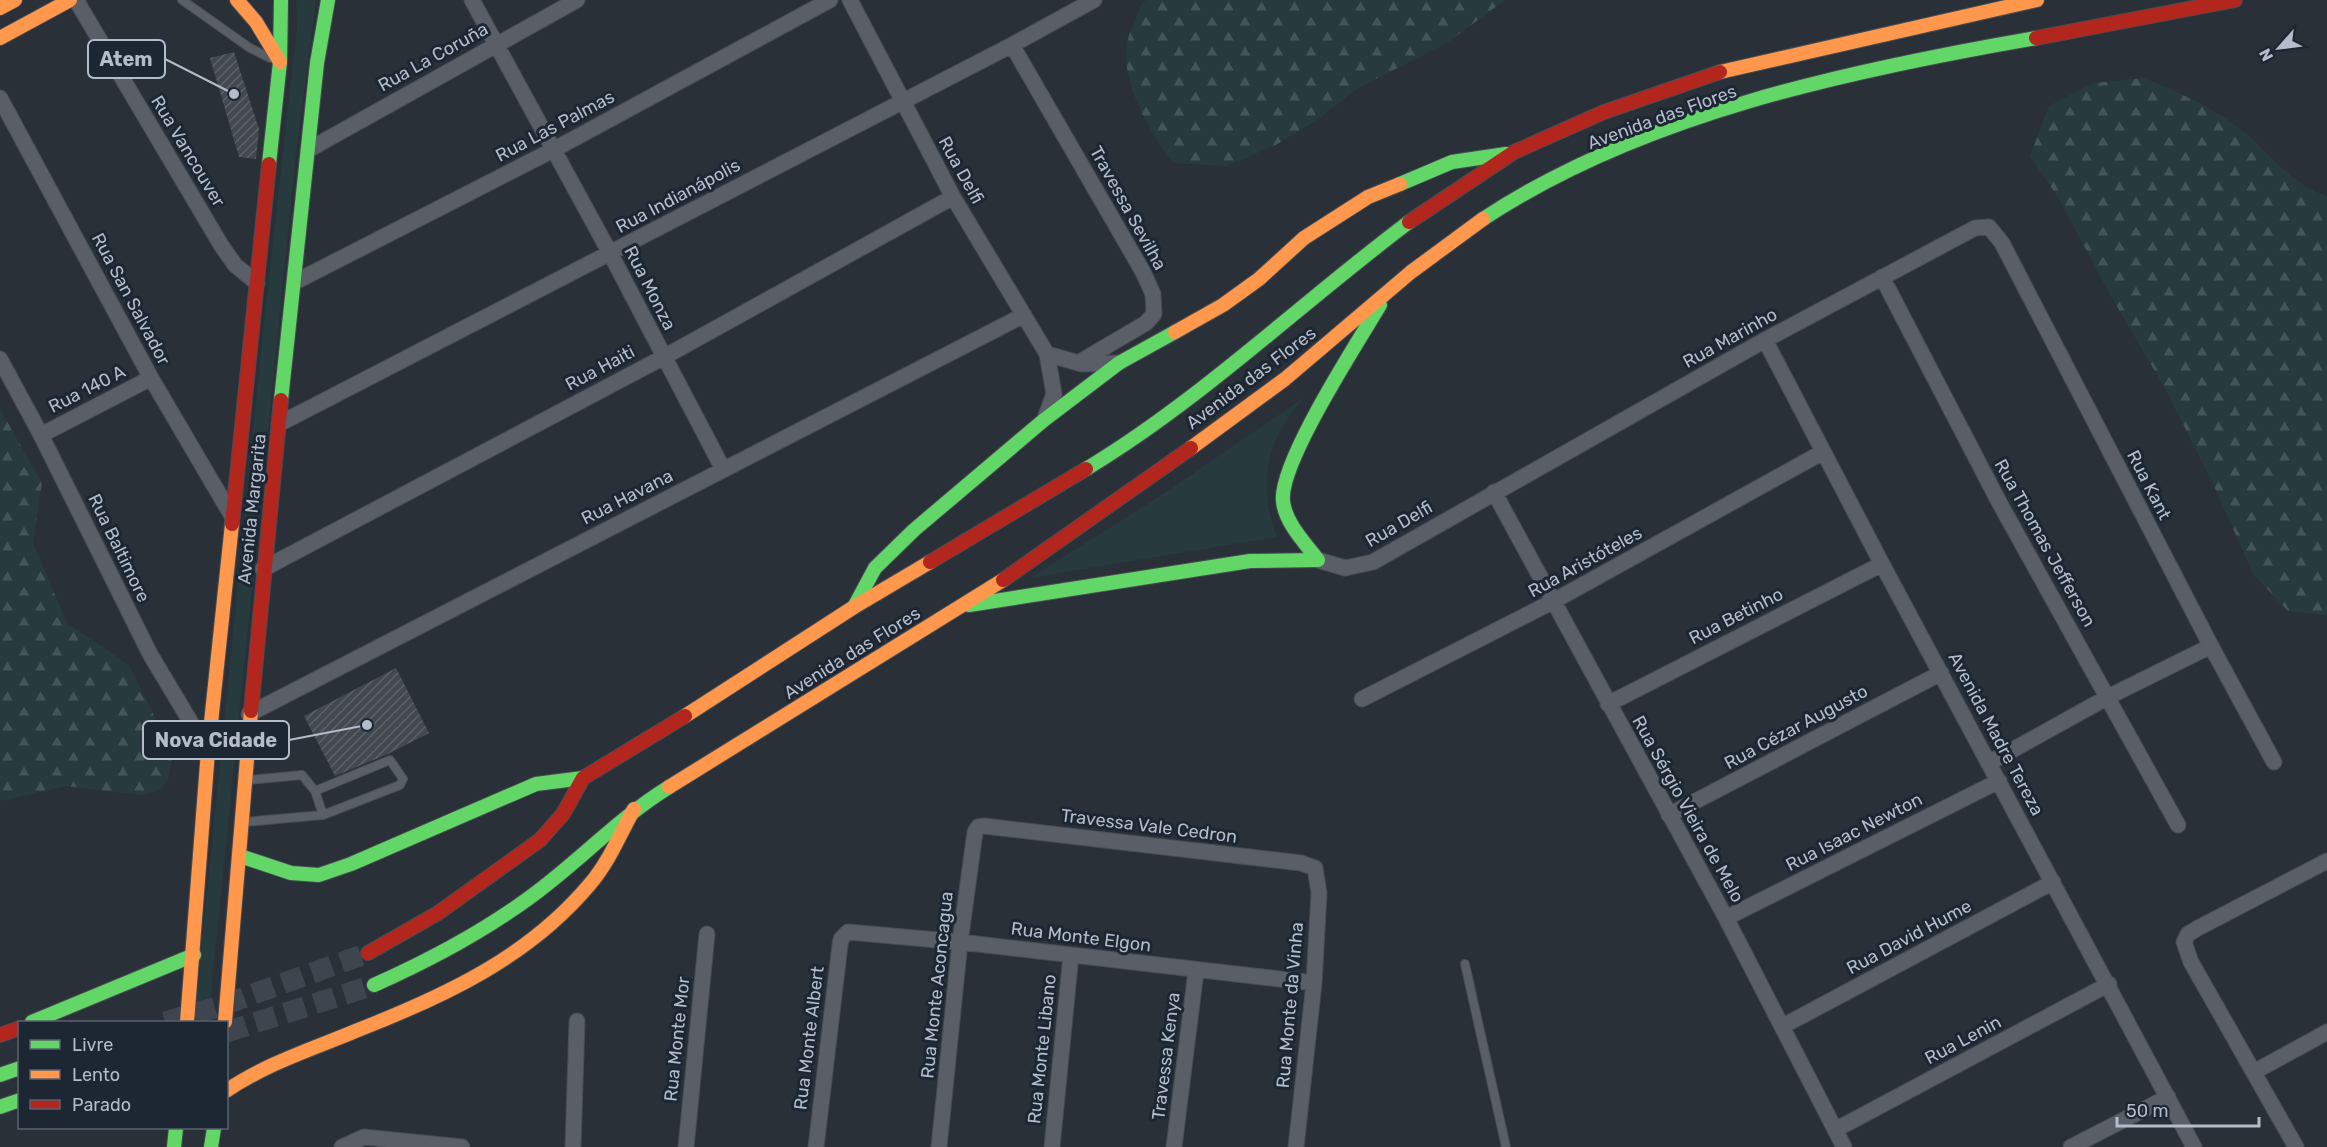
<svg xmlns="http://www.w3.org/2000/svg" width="2327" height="1147" font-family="Rubik,sans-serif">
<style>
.grass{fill:#273a3e}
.forest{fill:url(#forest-firs)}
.building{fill:url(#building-hatch)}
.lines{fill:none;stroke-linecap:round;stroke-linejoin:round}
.secondary-tunnel{stroke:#3f454e;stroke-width:21;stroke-dasharray:21 10;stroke-linecap:butt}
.lane-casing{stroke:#484c53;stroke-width:10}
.street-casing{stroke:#484c53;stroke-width:17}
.fast-casing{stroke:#484c53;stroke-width:16}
.slow-casing{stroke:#484c53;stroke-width:16}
.jam-casing{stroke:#484c53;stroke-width:16}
.lane{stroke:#5a5e66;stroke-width:8}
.street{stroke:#5a5e66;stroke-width:15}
.fast{stroke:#63d668;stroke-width:14}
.slow{stroke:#ff974d;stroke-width:14}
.jam{stroke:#b3261e;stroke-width:14}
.labels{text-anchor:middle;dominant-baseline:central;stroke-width:6;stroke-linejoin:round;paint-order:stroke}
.street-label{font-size:18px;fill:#b4bcc9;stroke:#1d2633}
.leader{fill:none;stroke:#b4bcc9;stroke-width:2}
.callout-dot{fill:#b4bcc9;stroke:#1d2633;stroke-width:2}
.callout{fill:#1d2633;stroke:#b4bcc9;stroke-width:2}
.callout-label{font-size:20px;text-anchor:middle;font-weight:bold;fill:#b4bcc9}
</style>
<defs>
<pattern id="forest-firs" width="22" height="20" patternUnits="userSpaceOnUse" patternTransform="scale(1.5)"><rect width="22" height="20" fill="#273a3e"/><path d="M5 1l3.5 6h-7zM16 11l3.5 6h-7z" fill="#445559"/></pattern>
<pattern id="building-hatch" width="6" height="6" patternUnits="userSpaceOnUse" patternTransform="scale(1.5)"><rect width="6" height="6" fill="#444950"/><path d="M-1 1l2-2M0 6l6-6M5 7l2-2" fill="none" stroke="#5d6168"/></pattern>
</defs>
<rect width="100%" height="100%" fill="#2a3038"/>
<path class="grass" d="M296,0H316L296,154L208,1022H194L264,322L297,28Z
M1306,396C1267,436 1256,485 1277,537L1030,578L1163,494Z"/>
<path class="forest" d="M1147,0H1505L1447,43L1358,88L1317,120L1274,146L1227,166L1174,163C1151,136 1124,87 1126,51C1126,36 1137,17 1142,3Z
M2144,78C2175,91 2206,104 2234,124C2265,146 2289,185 2327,196V615L2288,611L2253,574L2211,479L2163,385L2108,291L2059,199L2030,156L2049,106L2094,83Z
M0,409L42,483L33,543L67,623L129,665L173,754L168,779L159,791L141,795L66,786L0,801Z"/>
<path class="building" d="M234,52L259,129L256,159L239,157L210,58Z
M396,668L429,733L388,754L335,776L304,716Z"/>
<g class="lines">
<path class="secondary-tunnel" d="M165,1022L217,1007L368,953
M226,1032L374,985"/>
<g class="lane-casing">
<path id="lane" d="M182,0L250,48L270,58
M248,780L302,775L315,791L323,815
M244,822L323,815L400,785L403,779L390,760L315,791
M1465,964L1506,1147"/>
</g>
<g class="street-casing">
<path id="street" d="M76,0L221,245L235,265L257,283
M472,0L610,253L723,469
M850,0L953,197L1047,354L1054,394L1045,418
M1012,45L1143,272L1153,294L1154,314L1146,323L1078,363
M0,98L151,378L232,516
M308,150L577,0
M1882,277L1999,502L2178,825
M295,282L553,150L830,0
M1765,340L1882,564L2194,1147
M1047,354L1082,364L1119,363
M0,359L41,435L150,654L208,751
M279,424L1012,45L1094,0
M41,435L151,378
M1494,492L1726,918L1844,1147
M1318,560L1345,568L1373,562L1765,340L1975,228L1989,227L2002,243L2211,646L2274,762
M263,569L664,357L953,197
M1362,699L1552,602L1823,452
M1608,704L1882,564
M249,714L1024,315
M1989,763L2108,697L2211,646
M1669,815L1941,673
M1726,918L1999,781
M1783,1026L2053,882
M2254,1072L2327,1032
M1835,1130L2109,984
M342,1147L364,1137L462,1147
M573,1147L577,1021
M686,1147L707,934
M816,1147L840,945L841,939L848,932L960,942L1314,983
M939,1147L960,942L975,832L978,827L984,826L1301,863L1315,868L1319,893L1314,983L1296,1147
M1052,1147L1071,955
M1174,1147L1196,971
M2071,1147L2168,1097
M2296,1147L2191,962L2184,942L2188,934L2198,928L2327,861"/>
</g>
<g class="fast-casing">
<path id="fast" d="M269,164L280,62L281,0
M1400,184L1452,162L1506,154
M1483,219C1642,114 1851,70 2036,38
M281,400L317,63L328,0
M1086,469C1202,399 1301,303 1409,222
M1318,560C1306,544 1285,523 1283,501C1279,463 1358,342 1380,305
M969,605L1250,561L1318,560
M854,607L875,568L914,530L1044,420L1119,363L1175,332
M240,856L291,873L319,875L351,864L536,784L583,778
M374,985C428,961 481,933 529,898C579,862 616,820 669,787
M32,1022L194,955
M0,1075L20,1068
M0,1107L20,1100
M174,1147L176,1128
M211,1147L214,1128"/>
</g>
<g class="slow-casing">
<path id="slow" d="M237,0L256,22L280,62
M0,8L15,0
M0,38L70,0
M1720,72L2037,0
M1175,332L1223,305L1259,279L1304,238L1368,197L1400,184
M1191,448L1285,379L1411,272L1483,219
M685,716L854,607L930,562
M669,787L1003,580
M187,1022L208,751L232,524
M225,1022L251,711
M226,1091C267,1063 313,1049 358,1030C445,996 529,957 590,884C609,862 620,834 634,809"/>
</g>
<g class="jam-casing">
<path id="jam" d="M2036,38L2235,0
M1409,222L1514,152L1604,112L1720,72
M232,524L269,164
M930,562L1086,469
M1003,580L1191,448
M251,711L281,400
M368,953L438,913L540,840L563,814L583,778L685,716
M0,1035L20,1028"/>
</g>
<use href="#lane" class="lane"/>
<use href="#street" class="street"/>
<use href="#fast" class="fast"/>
<use href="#slow" class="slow"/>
<use href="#jam" class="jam"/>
</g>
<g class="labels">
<g class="street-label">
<text transform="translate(433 57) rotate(-29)">Rua La Coruña</text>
<text transform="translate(1662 117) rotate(-20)">Avenida das Flores</text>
<text transform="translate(555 126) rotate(-28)">Rua Las Palmas</text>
<text transform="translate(188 151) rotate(59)">Rua Vancouver</text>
<text transform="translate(961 170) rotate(61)">Rua Delfi</text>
<text transform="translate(678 196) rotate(-28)">Rua Indianápolis</text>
<text transform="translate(1128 208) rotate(61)">Travessa Sevilha</text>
<text transform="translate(650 288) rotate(63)">Rua Monza</text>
<text transform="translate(131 299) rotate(62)">Rua San Salvador</text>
<text transform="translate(1730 338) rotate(-29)">Rua Marinho</text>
<text transform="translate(600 368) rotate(-28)">Rua Haiti</text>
<text transform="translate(1251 378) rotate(-37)">Avenida das Flores</text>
<text transform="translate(87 389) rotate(-27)">Rua 140 A</text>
<text transform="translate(2149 485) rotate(63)">Rua Kant</text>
<text transform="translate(627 497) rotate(-27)">Rua Havana</text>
<text transform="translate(252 509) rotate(-84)">Avenida Margarita</text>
<text transform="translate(1399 524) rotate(-30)">Rua Delfi</text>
<text transform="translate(2045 543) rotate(61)">Rua Thomas Jefferson</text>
<text transform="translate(119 548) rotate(64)">Rua Baltimore</text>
<text transform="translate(1585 562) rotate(-29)">Rua Aristóteles</text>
<text transform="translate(1736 616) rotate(-27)">Rua Betinho</text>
<text transform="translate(852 653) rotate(-32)">Avenida das Flores</text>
<text transform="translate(1796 727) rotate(-28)">Rua Cézar Augusto</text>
<text transform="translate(1996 734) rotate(62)">Avenida Madre Tereza</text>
<text transform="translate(1688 809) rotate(61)">Rua Sérgio Vieira de Melo</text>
<text transform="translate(1149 826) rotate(7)">Travessa Vale Cedron</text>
<text transform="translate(1854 832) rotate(-27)">Rua Isaac Newton</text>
<text transform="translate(1081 937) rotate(7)">Rua Monte Elgon</text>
<text transform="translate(1909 937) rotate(-28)">Rua David Hume</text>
<text transform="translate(937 985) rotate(-84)">Rua Monte Aconcagua</text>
<text transform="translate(1290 1005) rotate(-85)">Rua Monte da Vinha</text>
<text transform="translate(809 1038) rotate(-83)">Rua Monte Albert</text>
<text transform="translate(677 1039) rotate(-84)">Rua Monte Mor</text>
<text transform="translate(1963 1040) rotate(-28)">Rua Lenin</text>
<text transform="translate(1042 1049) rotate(-84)">Rua Monte Libano</text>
<text transform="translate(1166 1056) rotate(-83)">Travessa Kenya</text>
</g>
</g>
<path class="leader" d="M234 94L165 59M367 725L289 740"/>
<g class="callout-dot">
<circle cx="234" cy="94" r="6"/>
<circle cx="367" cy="725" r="6"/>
</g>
<g class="callout">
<rect x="88" y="40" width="77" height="38" rx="6"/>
<rect x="143" y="721" width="146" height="38" rx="6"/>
</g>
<g class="callout-label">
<text x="126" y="66">Atem</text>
<text x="216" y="747">Nova Cidade</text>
</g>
<rect x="18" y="1021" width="210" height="108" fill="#1d2633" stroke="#59626f" stroke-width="1.5"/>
<rect x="30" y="1040" width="30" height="9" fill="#63d668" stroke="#59626f" stroke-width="1.5"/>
<text x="72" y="1051" font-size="18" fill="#b4bcc9">Livre</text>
<rect x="30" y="1070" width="30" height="9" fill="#ff974d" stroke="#59626f" stroke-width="1.5"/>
<text x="72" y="1081" font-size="18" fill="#b4bcc9">Lento</text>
<rect x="30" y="1100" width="30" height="9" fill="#b3261e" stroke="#59626f" stroke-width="1.5"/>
<text x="72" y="1111" font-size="18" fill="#b4bcc9">Parado</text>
<g transform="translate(2279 48) rotate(242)" stroke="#1d2633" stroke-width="4.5" paint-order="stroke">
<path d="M0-4.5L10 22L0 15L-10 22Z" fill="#b4bcc9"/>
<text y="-9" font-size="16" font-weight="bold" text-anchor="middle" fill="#b4bcc9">N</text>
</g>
<path d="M2117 1117v9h142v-9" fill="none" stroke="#b4bcc9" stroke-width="3"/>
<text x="2126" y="1117" font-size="18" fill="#b4bcc9" stroke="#1d2633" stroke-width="4.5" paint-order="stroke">50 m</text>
</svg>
